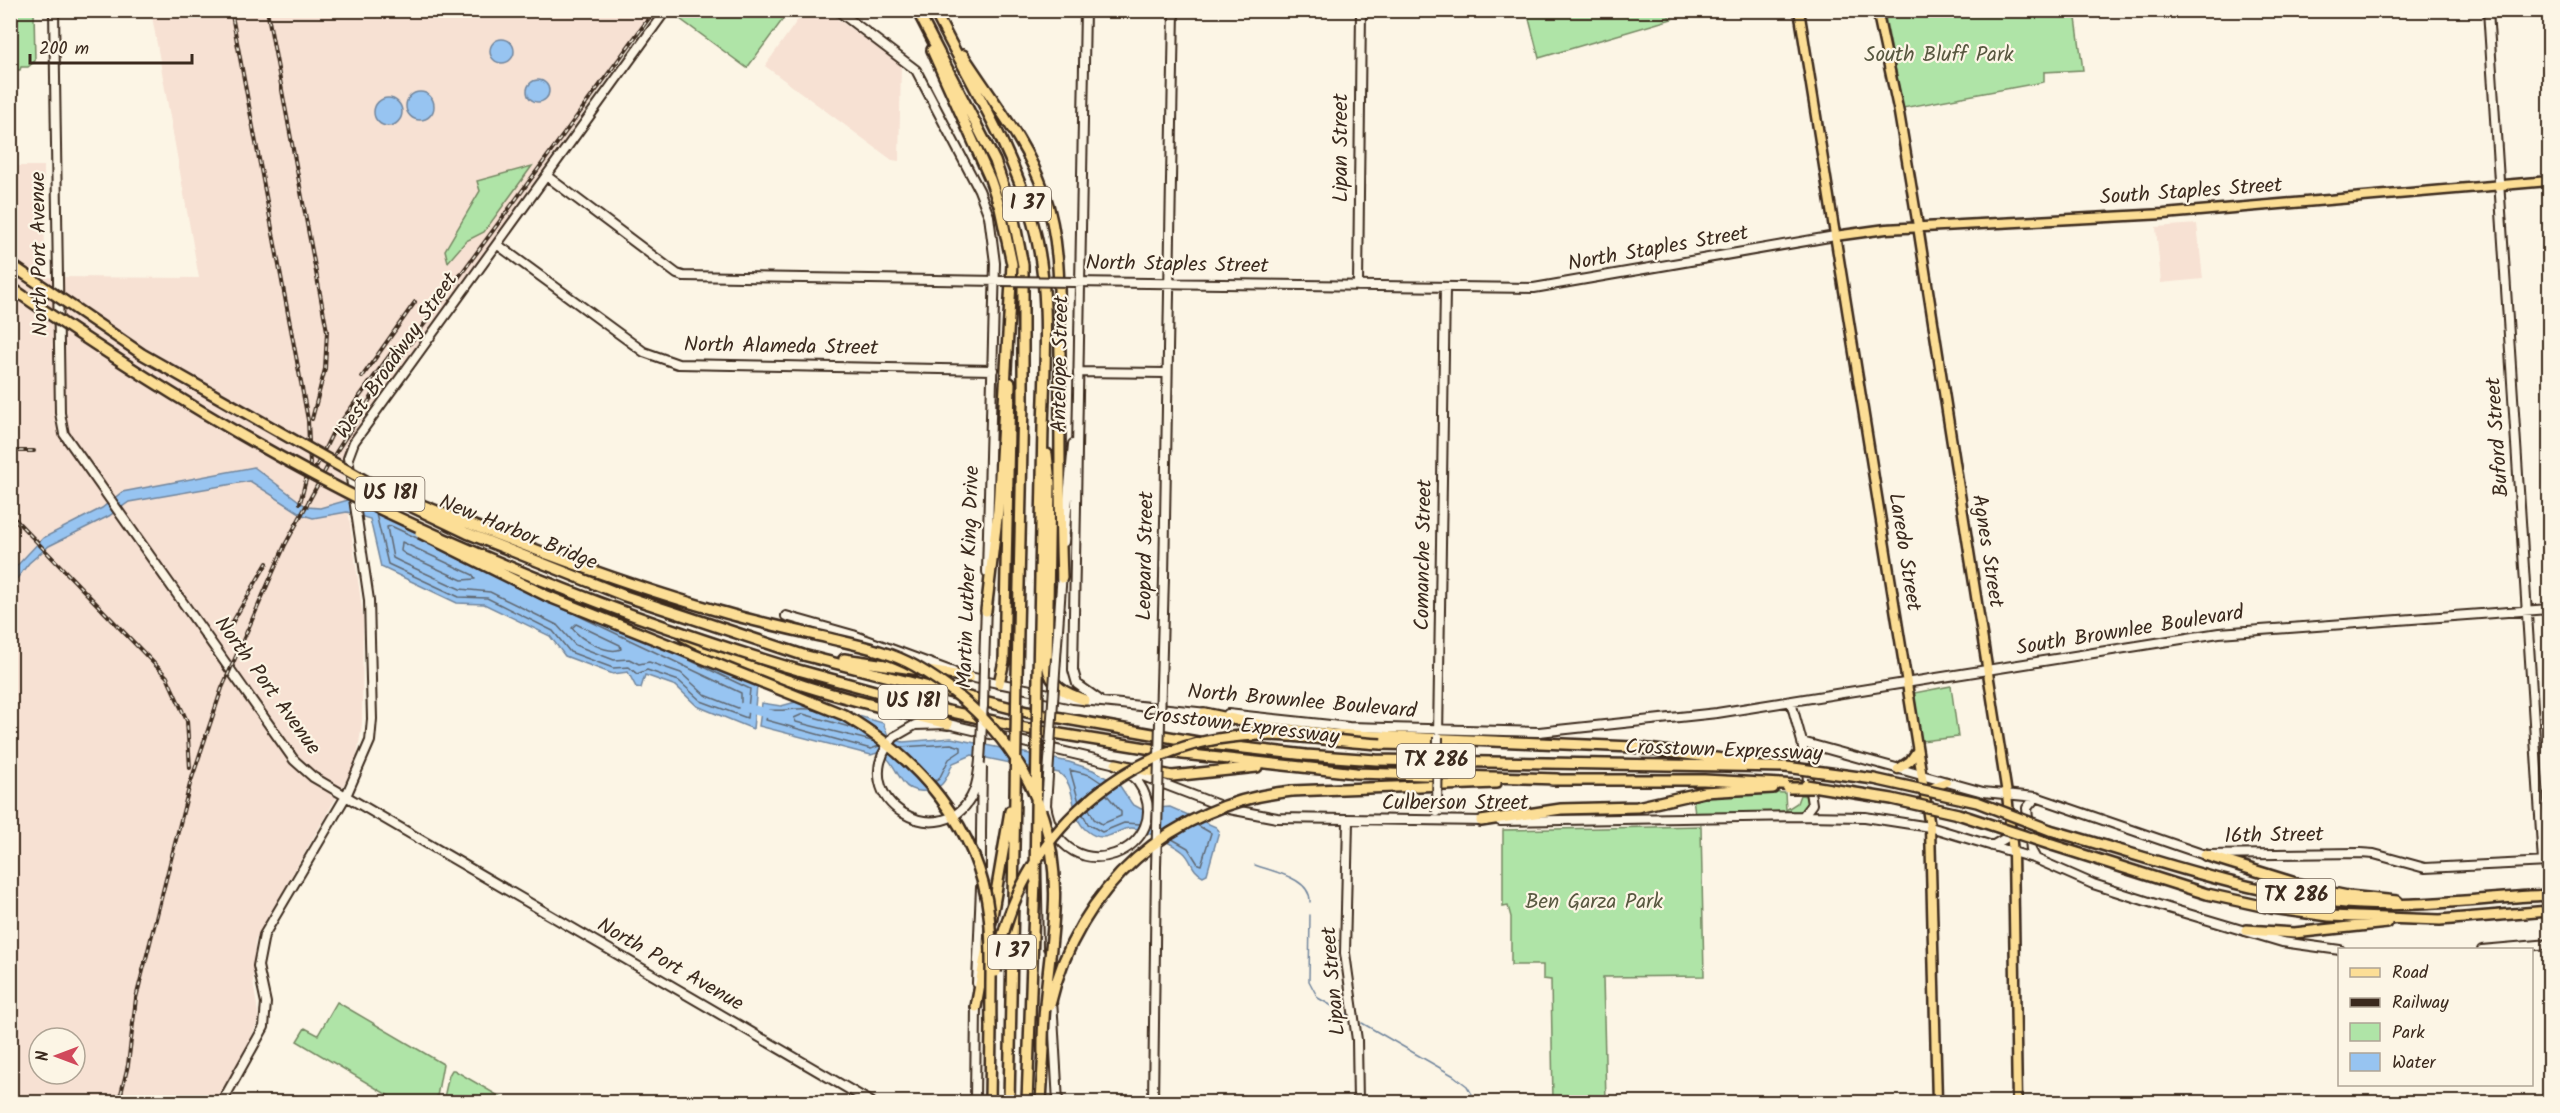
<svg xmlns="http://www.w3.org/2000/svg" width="2560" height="1113" font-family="Kalam,sans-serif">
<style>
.built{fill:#f7e1d3;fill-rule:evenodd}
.green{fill:#afe4a7;stroke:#758762;stroke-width:1.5}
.water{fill:#97c4f1;stroke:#72869d;stroke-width:1.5}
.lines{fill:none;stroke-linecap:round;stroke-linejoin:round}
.shore{stroke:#606872;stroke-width:1.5}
.stream{stroke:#72869d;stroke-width:1.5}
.river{stroke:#97c4f1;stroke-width:9}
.secondary-casing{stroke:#3b2a1e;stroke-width:12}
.primary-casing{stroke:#3b2a1e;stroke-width:13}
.highway-casing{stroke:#3b2a1e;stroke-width:14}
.secondary{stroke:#fcf5e5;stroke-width:8}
.primary{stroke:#fcde96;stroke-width:8}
.highway{stroke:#fcde96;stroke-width:9}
.rail-casing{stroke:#3b2a1e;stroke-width:4}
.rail{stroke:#fcf5e5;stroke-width:1.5;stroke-dasharray:4.5;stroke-linecap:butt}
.secondary-bridge-casing{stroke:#3b2a1e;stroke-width:12;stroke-linecap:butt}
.highway-bridge-casing{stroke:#3b2a1e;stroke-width:14;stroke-linecap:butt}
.secondary-bridge{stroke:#fcf5e5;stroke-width:8}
.highway-bridge{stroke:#fcde96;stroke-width:9}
.labels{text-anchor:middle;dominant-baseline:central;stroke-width:4.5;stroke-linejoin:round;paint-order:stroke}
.shield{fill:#fcf5e5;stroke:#75675a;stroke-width:1.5}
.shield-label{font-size:20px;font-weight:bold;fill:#3b2a1e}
.park-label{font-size:21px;fill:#585840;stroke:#fcf5e5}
.street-label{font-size:21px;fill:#3b2a1e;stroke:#fcf5e5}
</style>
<rect width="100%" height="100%" fill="#fcf5e5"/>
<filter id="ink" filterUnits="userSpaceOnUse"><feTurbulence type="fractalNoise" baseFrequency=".0167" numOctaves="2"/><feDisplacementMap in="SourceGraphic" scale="12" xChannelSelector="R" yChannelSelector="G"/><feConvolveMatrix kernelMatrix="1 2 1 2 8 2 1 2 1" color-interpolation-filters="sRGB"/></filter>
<g filter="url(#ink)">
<path class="built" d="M151,11H656L352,438L341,460L363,615L362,724L356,763L255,940L253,981L259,1019L245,1052L214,1102H11L10,166H44L45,277L199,278ZM39,1038H75V1074H39Z
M804,11H826L901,64L899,161L892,160L765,66Z
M2197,224L2203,279L2161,283L2156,227Z"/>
<path class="green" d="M680,10H789V11L747,68L676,16Z
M10,11H34L35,61L28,67H21L20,70H12L11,67Z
M1527,11H1663L1672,19L1539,58Z
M1884,11H2075L2083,70L2044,72V82L1903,108Z
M532,166L484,232L466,241L448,262L445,250L480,191L477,181Z
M1951,686L1958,737L1921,741L1914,693Z
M1756,792L1785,793L1786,810L1797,803L1800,795L1807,796L1808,801L1802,813H1695L1693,798Z
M1701,826L1704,976L1603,977L1606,1102H1553L1551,980L1543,979V965H1511V917L1508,906L1503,907V830Z
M337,1002L443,1064L436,1102H399L297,1041L305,1028L318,1035Z
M452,1070H454L509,1102H443L449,1075Z"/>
<path class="water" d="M490 51a12 12 0 1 1 24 0a12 12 0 1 1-24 0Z
M527 91a11 11 0 1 1 22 0a11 11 0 1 1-22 0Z
M406 106a14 14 0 1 1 28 0a14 14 0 1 1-28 0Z
M374 112a14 14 0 1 1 28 0a14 14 0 1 1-28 0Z
M254,467L307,507L320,508L362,496L757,686L753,729L697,706L676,686L645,675L641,688L636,687L628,672L613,674L565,656L550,636L484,604L457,603L381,567L370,519L347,512L313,518L303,515L250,481L129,502L109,516L49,546L29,563L11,586V572L43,538L102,508L122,492Z
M803,700L883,723L889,738L903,742L951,738L1069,762L1093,770L1120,786L1132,804L1141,809L1170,807L1216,827L1219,831L1207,874L1203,876C1191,871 1192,859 1183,852C1175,845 1148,832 1137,829C1118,823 1108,849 1086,830C1069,816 1078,785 1059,773L972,755L953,763C950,769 947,779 942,784C932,794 911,794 903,782C895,771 892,760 880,752L871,755L759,726L762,703L781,706Z"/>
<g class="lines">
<path class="shore" d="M376,514L388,564L459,597L487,598L553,631L570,652L613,668L629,667L637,674L647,670L679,681L701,701L747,718L750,689L681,656
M417,538L391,526L387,527L393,558L401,562L460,589L490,592L557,625L575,645L614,660L629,659L639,664L649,662L681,673L705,695L738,708L741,707V693L575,614
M402,542L473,575L475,579L462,580L405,554L401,551Z
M576,624L620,645L621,649C607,655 580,639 572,628Z
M815,710C799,706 786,712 769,710L766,720L871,749L879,746
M853,728L803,714L794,718L796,722L872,741
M900,747L951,744L961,747V751L949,759L939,779L934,782
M1079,802L1070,770L1090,775L1102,783
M1089,809L1094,819L1102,824L1121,816V812L1107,795
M1083,814L1088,824L1102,832L1124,823L1140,824
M1172,839L1188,848L1198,864L1201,865L1211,833L1197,825"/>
<path class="stream" d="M1255,865C1273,872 1311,878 1310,902
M1310,915L1309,981L1318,998L1348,1015
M1362,1023L1454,1076L1467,1086L1474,1098"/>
<path class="river" d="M743,707L773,715"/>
<g class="secondary-casing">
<path id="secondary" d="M54,10L60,413L64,434L294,760L313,777L871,1102
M837,10L916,70L979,190L989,216L995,263L987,572
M1085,10L1073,670L1077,684L1098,699
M2488,10L2543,862
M548,177L677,274L683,276L1000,281
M498,245L644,352L678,364L993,370
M1073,282L1534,288L1835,236
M1358,286L1361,10
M1078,375V372L1166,373
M1064,542L1073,444
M1164,577L1174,10
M786,616L853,635L953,672
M1056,658L1062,572
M984,667L986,605
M965,676L1073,699L1207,713
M1791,702L1802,742L1812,804L1803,816
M1228,714L1349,727L1539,732L1717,713L2219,633L2550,609
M894,737L915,725L948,724L1116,764C1123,770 1132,775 1138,782C1183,847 1062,901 1046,805
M1438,737L1445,288
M1802,742L1983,792L2036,797L2205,855L2360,853L2374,854L2425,868L2550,862
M1127,770L1229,809L1277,818L1485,821
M1348,821L1345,953L1357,1040L1358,1102
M1500,821L1803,816L1865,817L1930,827L2036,859L2093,884L2168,908L2282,942L2340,950
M1992,846L2011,835
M1046,847L1048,948
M2036,859L2031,850L2027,808L2036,797
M981,872V831
M2482,950L2550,944
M977,983L981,887
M1052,999L1058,1102
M222,1102L264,1027L266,1003L258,966L264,935L346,796L370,741L372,719L369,600L348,458L354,442L666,10
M975,1102L976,1004
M1153,1102L1156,867"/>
</g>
<g class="primary-casing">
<path id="primary" d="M1799,10L1930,827L1937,1102
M1877,10L1899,113L1917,220L2007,794L2013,853L2017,1102
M1835,236L1886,229L2164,214L2550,181
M1898,769L1910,761L1917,751
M1924,792L1946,782"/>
</g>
<g class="highway-casing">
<path id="highway" d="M917,10L995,161L1013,215L1023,265V401L1017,677
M934,10C969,81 1013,148 1033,224C1051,288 1045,361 1043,427C1041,511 1039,594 1038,677
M932,50L990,179L1000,208L1012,264L998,510L986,611
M963,55C992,100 1026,141 1044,192C1062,244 1059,300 1060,355C1060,429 1059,503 1062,578
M1047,454L1050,483L1047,665C1051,687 1065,693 1085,700
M683,636C764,680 859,702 948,724
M803,655L1027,712L1209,744L1306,755L1376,760L1786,767
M844,659L969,677
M798,670L948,711L1029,729L1183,754L1356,773L1557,779
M999,683L1004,661L1010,383
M1204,713L1276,728L1331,734L1633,747L1753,763
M1381,744L1430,745
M1116,764L1172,776L1257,767
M1552,780H1704L1799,785
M1292,791L1496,783
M1481,821L1561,809L1637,807L1704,792L1773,788
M2050,830C2145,856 2238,891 2336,902C2407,910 2479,898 2550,895
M2052,845L2207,894L2271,908L2329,916L2440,920L2550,911
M2205,855L2318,890L2348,896L2397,901
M991,922L1010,811
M2246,930L2294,933L2387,923
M976,1007L988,941
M990,1102L991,1026
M1009,1102L1015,795
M1027,1102L1035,879"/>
</g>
<use href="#secondary" class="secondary"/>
<use href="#primary" class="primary"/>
<use href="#highway" class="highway"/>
<g class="rail-casing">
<path id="rail" d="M231,10L308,420L310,464L300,503
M267,10L327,331L325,369L312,419
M362,377L415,302
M10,451H34
M313,473L332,434L395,348
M10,514L167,677L187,721L190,768
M225,635L267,563
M119,1102L128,1065L136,998L190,784L222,688L285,545L331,460L378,387L655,10"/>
</g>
<use href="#rail" class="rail"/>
<g class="secondary-bridge-casing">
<path id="secondary-bridge" d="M1001,281L1073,282
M983,707L984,667
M894,737C840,800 946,859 974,791C982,773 981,726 983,704
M1046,805L1056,658
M1437,812L1438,737
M981,831L982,767
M1156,867L1164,577"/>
</g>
<g class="highway-bridge-casing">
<path id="highway-bridge" d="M10,264L142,354L380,489
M10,287C128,369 251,446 380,509C514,573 655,627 798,670
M377,487C488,532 600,577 715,610C752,621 790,629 828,638C857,645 889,651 915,666C974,700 1022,751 1043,817C1070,899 1041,971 1043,1053
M408,505L467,533L625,596L803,655
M420,533L547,596L844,715C918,758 979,827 989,915C993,952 990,989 991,1026
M1786,767L1874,779L1977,802L2050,830
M1806,785L1892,799L1958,814L2052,845
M1788,788H1812
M1015,795L1017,677
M1035,879L1038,677
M996,972C1010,848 1116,746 1241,736C1287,732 1335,742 1381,744
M1050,1005C1077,888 1172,803 1292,791
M1041,1102L1044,1048"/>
</g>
<use href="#secondary-bridge" class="secondary-bridge"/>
<use href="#highway-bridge" class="highway-bridge"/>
</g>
</g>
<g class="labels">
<g class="shield">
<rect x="1003" y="187" width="48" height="34" rx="4.5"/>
<rect x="355.5" y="477" width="69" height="34" rx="4.5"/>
<rect x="878.5" y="685" width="69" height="34" rx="4.5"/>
<rect x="1397" y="744" width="78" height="34" rx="4.5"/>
<rect x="2257" y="879" width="78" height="34" rx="4.5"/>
<rect x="988" y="935" width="48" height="34" rx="4.5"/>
</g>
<g class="shield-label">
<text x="1027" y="204">I 37</text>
<text x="390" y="494">US 181</text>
<text x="913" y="702">US 181</text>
<text x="1436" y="761">TX 286</text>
<text x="2296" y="896">TX 286</text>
<text x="1012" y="952">I 37</text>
</g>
<g class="park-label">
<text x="1939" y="55">South Bluff Park</text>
<text x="1594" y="902">Ben Garza Park</text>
</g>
<g class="street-label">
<text transform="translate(1341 148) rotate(-90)">Lipan Street</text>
<text transform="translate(2191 192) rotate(-4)">South Staples Street</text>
<text transform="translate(1658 249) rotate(-10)">North Staples Street</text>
<text transform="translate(40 254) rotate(-91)">North Port Avenue</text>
<text transform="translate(1177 265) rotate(1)">North Staples Street</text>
<text transform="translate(781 347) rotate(1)">North Alameda Street</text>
<text transform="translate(397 356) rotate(-55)">West Broadway Street</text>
<text transform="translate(1061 364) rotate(-89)">Antelope Street</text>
<text transform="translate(2498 437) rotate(-94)">Buford Street</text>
<text transform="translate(518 533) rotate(22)">New Harbor Bridge</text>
<text transform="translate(1987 551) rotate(81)">Agnes Street</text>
<text transform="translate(1904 552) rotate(81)">Laredo Street</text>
<text transform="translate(1424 555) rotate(-89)">Comanche Street</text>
<text transform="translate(1146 556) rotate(-89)">Leopard Street</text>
<text transform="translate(969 577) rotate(-88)">Martin Luther King Drive</text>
<text transform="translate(2130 631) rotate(-9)">South Brownlee Boulevard</text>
<text transform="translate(267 686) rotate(54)">North Port Avenue</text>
<text transform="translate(1302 702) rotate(5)">North Brownlee Boulevard</text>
<text transform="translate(1241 726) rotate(7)">Crosstown Expressway</text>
<text transform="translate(1724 751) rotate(2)">Crosstown Expressway</text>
<text x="1455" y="803">Culberson Street</text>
<text transform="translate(2274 836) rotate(-1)">16th Street</text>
<text transform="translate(670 965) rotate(30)">North Port Avenue</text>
<text transform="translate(1334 981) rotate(-95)">Lipan Street</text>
</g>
</g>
<rect width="2560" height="1113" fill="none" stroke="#fcf5e5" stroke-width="36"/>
<rect x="18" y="18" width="2524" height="1077" fill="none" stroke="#3b2a1e" stroke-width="2" filter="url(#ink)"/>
<rect x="2338" y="948" width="195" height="138" fill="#fcf5e5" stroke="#afa495" stroke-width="1.5"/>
<rect x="2350" y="968" width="30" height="9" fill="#fcde96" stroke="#afa495" stroke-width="1.5"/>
<text x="2392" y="978" font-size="18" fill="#3b2a1e">Road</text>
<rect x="2350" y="998" width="30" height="9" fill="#3b2a1e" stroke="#afa495" stroke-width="1.5"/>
<text x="2392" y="1008" font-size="18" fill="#3b2a1e">Railway</text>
<rect x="2350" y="1023" width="30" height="18" fill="#afe4a7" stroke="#afa495" stroke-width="1.5"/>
<text x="2392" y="1038" font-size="18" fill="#3b2a1e">Park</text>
<rect x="2350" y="1053" width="30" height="18" fill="#97c4f1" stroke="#afa495" stroke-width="1.5"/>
<text x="2392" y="1068" font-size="18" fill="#3b2a1e">Water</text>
<g transform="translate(57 1056) rotate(270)"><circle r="28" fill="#fcf5e5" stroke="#afa495" stroke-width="1.5"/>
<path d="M0-4.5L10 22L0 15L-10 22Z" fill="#d1495b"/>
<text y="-9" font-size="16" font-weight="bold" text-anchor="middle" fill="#3b2a1e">N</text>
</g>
<path d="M30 54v9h162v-9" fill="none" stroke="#3b2a1e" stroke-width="3"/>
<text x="39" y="54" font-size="18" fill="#3b2a1e" stroke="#fcf5e5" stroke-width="4.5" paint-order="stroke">200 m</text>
</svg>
